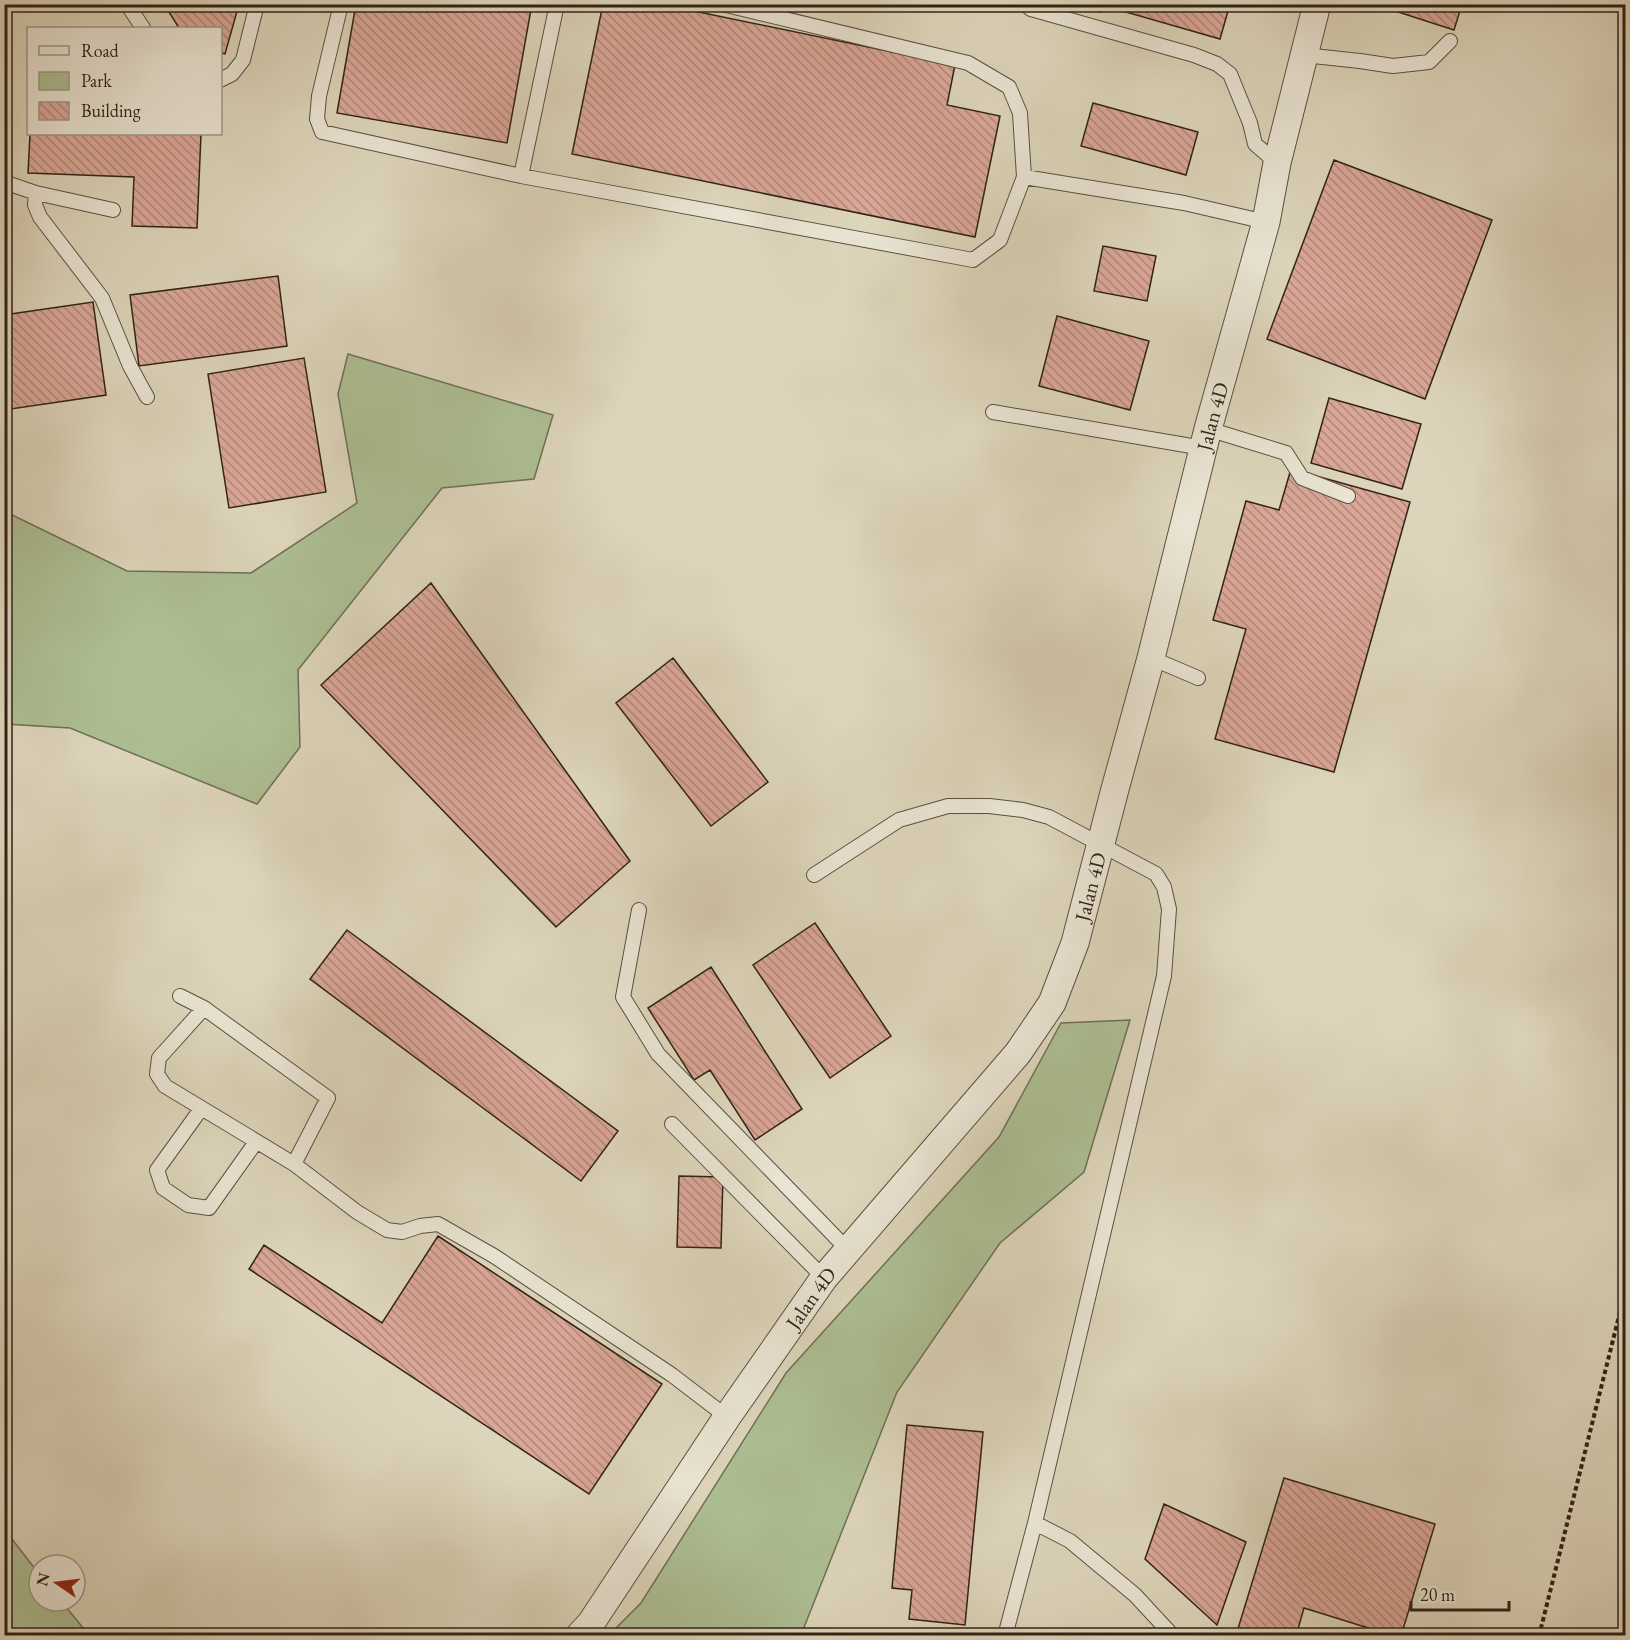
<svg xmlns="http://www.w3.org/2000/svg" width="1630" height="1640" font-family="'EB Garamond',serif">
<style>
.green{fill:#adbe93;stroke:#6e7056;stroke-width:1.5}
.building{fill:url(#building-back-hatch);stroke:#2f2318;stroke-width:1.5}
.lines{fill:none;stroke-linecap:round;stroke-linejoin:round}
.lane-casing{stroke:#5a5041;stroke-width:16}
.street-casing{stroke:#5a5041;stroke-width:29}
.path{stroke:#2f2318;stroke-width:4;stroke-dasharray:4.5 3;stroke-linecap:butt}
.lane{stroke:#e9e4d3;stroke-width:14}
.street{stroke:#e9e4d3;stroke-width:27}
.labels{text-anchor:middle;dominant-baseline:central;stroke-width:4.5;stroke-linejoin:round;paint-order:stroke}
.street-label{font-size:21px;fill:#2f2318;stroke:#e9e4d3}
</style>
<defs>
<pattern id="building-back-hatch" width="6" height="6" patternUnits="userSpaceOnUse" patternTransform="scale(1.5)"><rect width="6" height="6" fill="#daa697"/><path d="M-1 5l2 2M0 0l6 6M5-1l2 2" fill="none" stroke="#b1877a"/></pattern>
</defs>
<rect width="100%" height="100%" fill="#ddd5bb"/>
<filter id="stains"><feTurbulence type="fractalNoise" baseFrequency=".00333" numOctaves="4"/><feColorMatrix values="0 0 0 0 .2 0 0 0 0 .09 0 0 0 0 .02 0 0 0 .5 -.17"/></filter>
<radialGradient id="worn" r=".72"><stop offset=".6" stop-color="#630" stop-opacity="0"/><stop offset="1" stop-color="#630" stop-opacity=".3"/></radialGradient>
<path class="green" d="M348,354L553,415L534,479L442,488L298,670L300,747L257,804L70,728L5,724V504L6,512L127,571L251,573L357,503L338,394Z
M1130,1020L1084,1172L1000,1243L897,1392L801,1635H609L641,1603L786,1373L999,1137L1061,1023Z
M5,1530L39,1574V1601H61L89,1635H5Z"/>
<path class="building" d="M164,4H239L225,54L220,53V28H179Z
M356,4H532L507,143L337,113Z
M603,4H660L955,65L947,105L1000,116L975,237L572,154Z
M1075,4H1103L1101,12Z
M1113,4H1230L1220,39L1112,8Z
M1393,4H1462L1454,30L1392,10Z
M1093,103L1198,132L1186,175L1081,146Z
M30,134H201L197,228L132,226L134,177L28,173Z
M1334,160L1492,220L1425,399L1267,339Z
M1103,246L1156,256L1147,301L1094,291Z
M278,276L287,346L139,366L130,295Z
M93,302L106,395L4,410V315Z
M1057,316L1149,341L1130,410L1039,386Z
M304,358L326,492L229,508L208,374Z
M1329,398L1421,424L1402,489L1311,463Z
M1291,469L1410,502L1334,772L1215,739L1246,629L1213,620L1246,501L1279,510Z
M431,583L630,861L556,927L321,685Z
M673,658L768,782L711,826L616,703Z
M815,923L891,1036L830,1078L753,965Z
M347,930L618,1131L581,1181L310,979Z
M711,967L802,1109L755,1140L710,1070L694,1080L648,1008Z
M679,1176L723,1177L721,1248L677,1247Z
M438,1236L662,1384L589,1494L249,1269L264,1245L382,1323Z
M907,1425L983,1432L965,1625L909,1619L912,1590L892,1588Z
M1284,1478L1435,1524L1401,1636H1394L1304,1608L1296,1636H1247L1237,1632Z
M1164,1504L1246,1542L1217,1625L1145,1559Z"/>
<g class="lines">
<g class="lane-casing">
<path id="lane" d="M127,4L143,28
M341,4L319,96L317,119L322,132L521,176L973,260L1000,240L1024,177
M722,4L968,63L1009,87L1020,113L1024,177L1184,203L1266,222
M1025,4L1031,9L1194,55L1217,64L1230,74L1250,123L1255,144L1277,163
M1304,55L1360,61L1393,66L1429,62L1450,41
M220,80L232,74L243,60L257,4
M521,176L557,4
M4,182L36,193L113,210
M36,193L35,205L40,217L102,298L130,366L147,397
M993,412L1203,448
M1208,429L1286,453L1302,478L1348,496
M1151,658L1198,678
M814,875L899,820L948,806H989L1023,810L1049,817L1156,874L1164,887L1169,909L1164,976L1035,1523L1005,1636
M639,910L623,997L658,1054L848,1250
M180,996L204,1008L328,1098L294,1164
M204,1008L159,1058L157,1074L165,1086L294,1164L357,1212L387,1230L402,1232L420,1226L438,1224L494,1256L672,1375L727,1417
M201,1109L157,1170L163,1188L188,1205L209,1208L256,1142
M672,1124L824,1278
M1035,1523L1070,1541L1135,1595L1173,1636"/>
</g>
<g class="street-casing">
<g id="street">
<path id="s1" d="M579,1636L591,1623L727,1417L824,1278L1018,1053L1052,1003L1075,943L1115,789L1151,658L1208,429L1266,222L1277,163L1317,4"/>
</g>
</g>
<path class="path" d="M1539,1636L1626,1288"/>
<use href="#lane" class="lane"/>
<use href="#street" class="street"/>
</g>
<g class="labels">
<g class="street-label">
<text stroke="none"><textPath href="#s1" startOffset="1400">Jalan 4D</textPath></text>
<text stroke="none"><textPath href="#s1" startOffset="914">Jalan 4D</textPath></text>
<text stroke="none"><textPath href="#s1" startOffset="410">Jalan 4D</textPath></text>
</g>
</g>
<rect width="1630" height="1640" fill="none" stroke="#ddd5bb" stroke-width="24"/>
<rect x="6" y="6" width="1618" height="1628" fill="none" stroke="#2f2318" stroke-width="3"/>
<rect x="12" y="12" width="1606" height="1616" fill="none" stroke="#2f2318" stroke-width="1.5"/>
<rect x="27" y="27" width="195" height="108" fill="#e9e4d3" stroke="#9f9788" stroke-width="1.5"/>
<rect x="39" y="46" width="30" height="9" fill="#e9e4d3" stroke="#9f9788" stroke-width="1.5"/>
<text x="81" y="57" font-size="18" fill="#2f2318">Road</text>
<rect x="39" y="72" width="30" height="18" fill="#adbe93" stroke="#9f9788" stroke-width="1.5"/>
<text x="81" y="87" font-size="18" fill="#2f2318">Park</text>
<rect x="39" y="102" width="30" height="18" fill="url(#building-back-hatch)" stroke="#9f9788" stroke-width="1.5"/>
<text x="81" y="117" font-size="18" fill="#2f2318">Building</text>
<g transform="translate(57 1583) rotate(284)"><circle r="28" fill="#e9e4d3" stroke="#9f9788" stroke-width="1.5"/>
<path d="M0-4.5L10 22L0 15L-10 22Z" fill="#8f2418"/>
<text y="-9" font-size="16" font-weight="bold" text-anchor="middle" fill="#2f2318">N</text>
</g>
<path d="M1411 1601v9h98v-9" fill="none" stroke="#2f2318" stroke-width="3"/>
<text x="1420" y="1601" font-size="18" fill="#2f2318" stroke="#e9e4d3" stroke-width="4.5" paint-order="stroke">20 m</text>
<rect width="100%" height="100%" filter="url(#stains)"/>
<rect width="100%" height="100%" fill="url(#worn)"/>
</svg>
